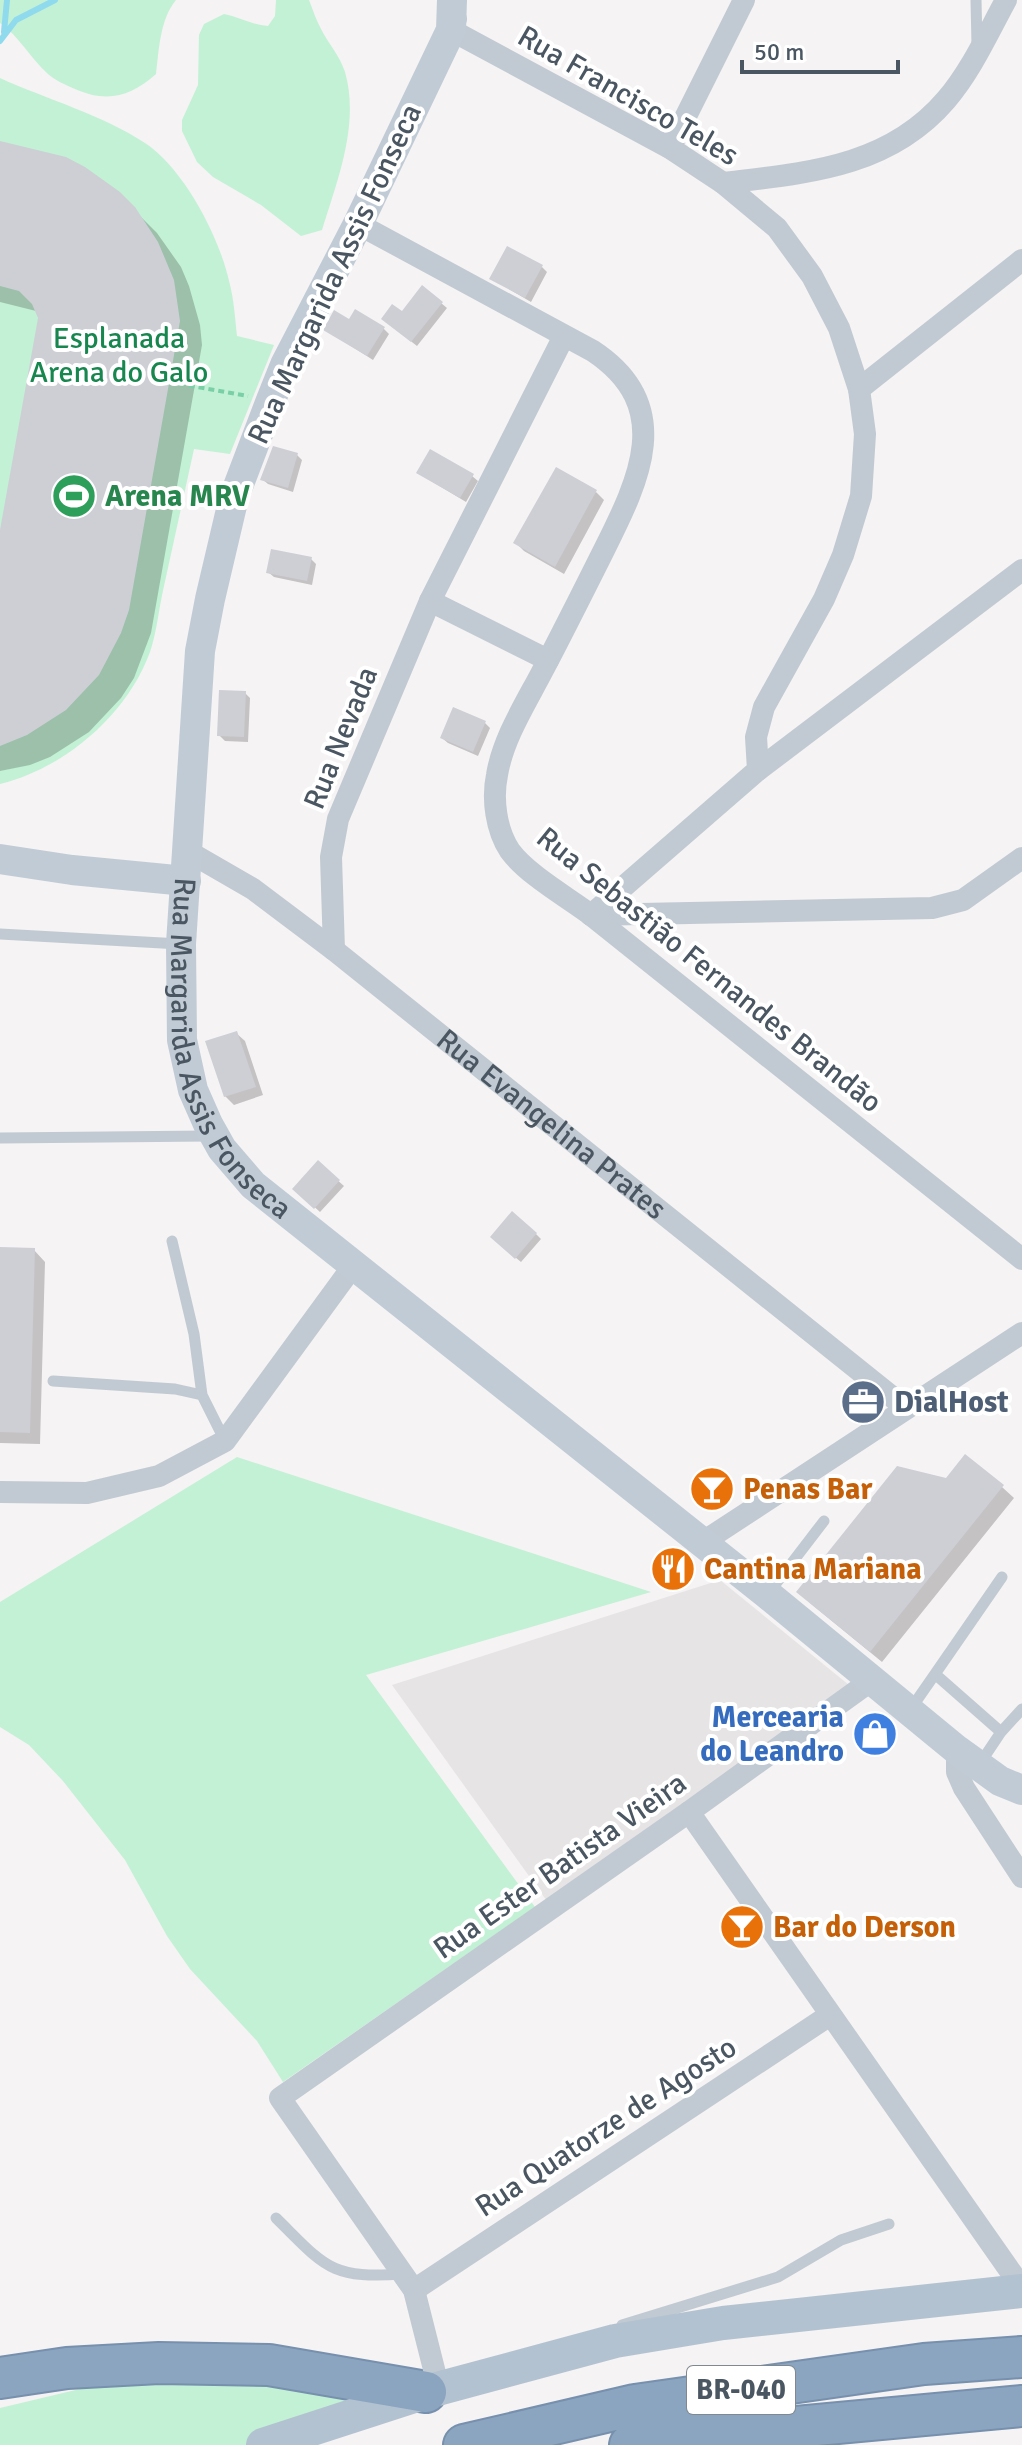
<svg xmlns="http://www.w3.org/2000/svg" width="1022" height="2445" font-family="Signika,sans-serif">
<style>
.education{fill:#e6e4e5}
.green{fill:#c3f1d5}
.shadow{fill:#0003}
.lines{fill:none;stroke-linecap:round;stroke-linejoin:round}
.stream{stroke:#90daee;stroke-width:6}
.building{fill:#cdcfd5}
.highway-casing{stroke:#7690ad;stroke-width:44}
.path{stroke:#7ad0a6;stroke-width:4;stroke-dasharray:6 4;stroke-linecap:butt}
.lane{stroke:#c1cad2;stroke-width:11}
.street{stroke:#c1cad2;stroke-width:22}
.secondary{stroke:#c1cbd6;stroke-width:30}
.primary{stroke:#b3c2d1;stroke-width:34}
.highway{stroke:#8ba5c1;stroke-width:40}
.labels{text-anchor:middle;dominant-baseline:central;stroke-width:8;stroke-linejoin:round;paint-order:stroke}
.shield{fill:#fff;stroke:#808990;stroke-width:2}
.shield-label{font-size:28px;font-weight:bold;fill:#4a5661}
.street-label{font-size:30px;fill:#4a5661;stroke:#fff}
.park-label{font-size:30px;fill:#17864f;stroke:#fff}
.leisure-label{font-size:30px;font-weight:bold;fill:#27864d;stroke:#fff;text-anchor:start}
.service-label{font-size:30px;font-weight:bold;fill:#4e5e75;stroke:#fff;text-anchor:start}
.food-label{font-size:30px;font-weight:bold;fill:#c56008;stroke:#fff;text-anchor:start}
.shop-label{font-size:30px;font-weight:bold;fill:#366cbe;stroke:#fff;text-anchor:end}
</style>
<rect width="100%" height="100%" fill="#f5f3f3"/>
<path class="education" d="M720,1580L849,1685L547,1901L392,1685Z"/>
<path class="green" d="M0,0H176C160,19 159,50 156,74C130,97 107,103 75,89C66,85 56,81 48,74C31,59 19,36 0,23Z
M276,0H309C313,10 316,20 321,29C328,43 340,56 345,72C360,124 337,181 322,230L301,236L261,205L213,177L197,162L182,131V120L198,85L199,35L204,24L224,14C239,17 253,25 268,26L275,16Z
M0,78C46,99 103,115 145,143C184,169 219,236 229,281C234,299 235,318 237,336L274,345L230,454L194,449C184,495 174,540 164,586C159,607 157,631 150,652C127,715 65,768 0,784Z
M237,1457L651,1592L366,1675L535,1907L283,2082L257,2041L190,1969L167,1936L125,1860L63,1781L29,1745L0,1727V1602Z
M270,2379L394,2391L263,2445H0V2408L84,2388Z"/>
<path class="shadow" d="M0,143L133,209L157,233L181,267L189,286L200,325L202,345L151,633L134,678L121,698L89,732L50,757L30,765L0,771V541L40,317L36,311L0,302Z
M542,267L547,272L531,302L492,279Z
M441,303L447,308L417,346L389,324L403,314Z
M350,322L383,328L389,334L373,360L326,330Z
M297,455L302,460L293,492L268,484L262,479Z
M418,473L472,476L478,481L466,502Z
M596,492L604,500L564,574L524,551L516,543Z
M311,559L316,564L312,585L274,577L268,572Z
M245,693L250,698L248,742L225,741L219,735Z
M485,723L490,728L478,756L448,743L442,738Z
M236,1033L245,1041L263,1095L234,1105L225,1096Z
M318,1163L344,1186L320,1212L295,1189Z
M536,1234L541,1239L521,1262L497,1242Z
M0,1249L34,1250L45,1262L40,1444L0,1443Z
M947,1480L1002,1487L1014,1498L882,1662L810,1603Z"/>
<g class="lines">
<path class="stream" d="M4,32L7,0
M0,41L16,20L55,0"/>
</g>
<path class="building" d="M0,141L66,157L85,167L120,192L135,207L158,242L174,280L180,321L129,610L121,633L99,675L66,710L27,735L0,746V530L38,318L32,304L19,291L0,286Z
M507,246L543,265L525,298L489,279Z
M422,285L443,302L411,342L381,319L392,304L402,311Z
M355,309L385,327L367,356L323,330L334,310L349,319Z
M273,446L298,453L288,488L260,480Z
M430,449L474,474L460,498L416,473Z
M556,467L597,490L555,567L513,543Z
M271,549L312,557L307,581L266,573Z
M219,690L246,691L244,737L217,736Z
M453,707L486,721L473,752L440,738Z
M237,1031L256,1087L224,1097L205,1041Z
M318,1160L340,1180L314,1209L292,1189Z
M512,1211L537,1233L515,1259L490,1237Z
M0,1247L35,1248L30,1433L0,1432Z
M965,1454L1004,1485L870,1652L796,1592L897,1466L946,1478Z"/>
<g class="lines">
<g class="highway-casing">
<path id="highway" d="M0,2378L67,2368L159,2363L269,2365L426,2392
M464,2445L635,2405L924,2364L1022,2357
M630,2445L644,2441L1022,2406"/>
</g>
<path class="path" d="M169,382L248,396"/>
<path class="lane" d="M976,0L977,45
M0,934L180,944
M0,1138L209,1136
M172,1241L194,1334L202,1395
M53,1381L175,1389L202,1395L225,1441
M768,1594L824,1521
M910,1710L935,1674
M1001,1732L935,1674L1002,1577
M979,1765L1001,1732L1022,1709
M276,2218C325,2266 329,2279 402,2274
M622,2325L778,2277L841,2240L889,2224"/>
<g class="street">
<path d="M456,19L451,30L670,148L723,183L777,228L812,276L839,328L859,389L865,434L861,496L843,555L824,599L764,707L756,737L758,770L591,915"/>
<path d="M670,148L744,0"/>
<path d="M723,183C805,173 888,168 946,100C971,71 988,33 1006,0"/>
<path d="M358,224L593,351C676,406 639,480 604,550C584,590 564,630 543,670C526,703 503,738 497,775C492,799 496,830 510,851C528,875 567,897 591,915L1022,1259"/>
<path d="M859,389L1022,260"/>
<path d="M430,601L548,660"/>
<path d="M758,770L1022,570"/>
<path id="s1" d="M189,852L253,889L334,950L906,1408"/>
<path d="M591,915L932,908L963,900L1022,858"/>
<path d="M334,950L331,857L338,819L430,601L564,336"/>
<path d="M0,1492L87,1493L159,1476L225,1441L353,1266"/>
<path d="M703,1542L1022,1333"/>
<path d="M957,1750V1772L964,1788L1022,1877"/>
<path d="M689,1812L1022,2288"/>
<path d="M414,2290L830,2015"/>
<path d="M439,2389L414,2290L280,2098L689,1812L872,1680"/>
</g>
<g class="secondary">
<path id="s2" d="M452,0L451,30L358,224L285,365L271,400L234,497L210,599L200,651L181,944L182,1040L193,1090L208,1124L222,1149L253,1185L767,1594L957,1750L1000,1781L1022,1790"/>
<path d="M0,859L72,870L186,881"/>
</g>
<path class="primary" d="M263,2445L426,2392L615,2341L723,2323L1022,2291"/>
<use href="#highway" class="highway"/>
</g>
<defs>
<g id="stadium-disc" transform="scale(2.3)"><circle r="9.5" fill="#2e9e5b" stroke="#fff"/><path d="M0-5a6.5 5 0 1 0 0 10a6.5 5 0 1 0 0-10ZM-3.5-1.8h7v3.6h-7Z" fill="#fff"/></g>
<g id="office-disc" transform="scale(2.3)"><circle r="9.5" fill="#5c6f8a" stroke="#fff"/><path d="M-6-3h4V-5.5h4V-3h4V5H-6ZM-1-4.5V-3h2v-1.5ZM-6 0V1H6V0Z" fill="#fff"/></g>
<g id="bar-disc" transform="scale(2.3)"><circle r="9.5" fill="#e8710a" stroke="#fff"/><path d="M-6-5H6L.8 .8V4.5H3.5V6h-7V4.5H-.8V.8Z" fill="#fff"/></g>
<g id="restaurant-disc" transform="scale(2.3)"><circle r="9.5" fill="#e8710a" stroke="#fff"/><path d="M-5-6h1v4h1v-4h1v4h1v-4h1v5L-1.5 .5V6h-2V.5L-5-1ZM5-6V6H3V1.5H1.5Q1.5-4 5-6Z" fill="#fff"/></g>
<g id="shop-disc" transform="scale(2.3)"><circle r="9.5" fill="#3f7fe0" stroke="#fff"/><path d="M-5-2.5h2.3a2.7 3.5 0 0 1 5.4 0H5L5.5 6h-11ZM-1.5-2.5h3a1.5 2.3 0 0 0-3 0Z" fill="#fff"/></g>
</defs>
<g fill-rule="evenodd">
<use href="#stadium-disc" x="74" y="496"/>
<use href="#office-disc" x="863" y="1402"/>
<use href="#bar-disc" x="712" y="1489"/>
<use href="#restaurant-disc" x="673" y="1569"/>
<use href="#shop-disc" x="875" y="1734"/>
<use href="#bar-disc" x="742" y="1927"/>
</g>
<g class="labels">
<rect class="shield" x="687" y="2366" width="108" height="48" rx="6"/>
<g class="shield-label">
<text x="741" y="2390">BR-040</text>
</g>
<g class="street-label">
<text transform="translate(628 96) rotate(30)">Rua Francisco Teles</text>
<text transform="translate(335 274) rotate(-65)">Rua Margarida Assis Fonseca</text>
<text transform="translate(341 738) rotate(-68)">Rua Nevada</text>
<text transform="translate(709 970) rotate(39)">Rua Sebastião Fernandes Brandão</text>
<text stroke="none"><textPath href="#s2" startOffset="1116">Rua Margarida Assis Fonseca</textPath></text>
<text stroke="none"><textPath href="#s1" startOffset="454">Rua Evangelina Prates</textPath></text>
<text transform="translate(560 1866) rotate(-35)">Rua Ester Batista Vieira</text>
<text transform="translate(606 2127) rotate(-33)">Rua Quatorze de Agosto</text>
</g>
<g class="park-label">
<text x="119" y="338">Esplanada<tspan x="119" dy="34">Arena do Galo</tspan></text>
</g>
<g class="leisure-label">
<text x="105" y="496">Arena MRV</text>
</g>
<g class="service-label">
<text x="894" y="1402">DialHost</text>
</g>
<g class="food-label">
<text x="743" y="1489">Penas Bar</text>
<text x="704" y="1569">Cantina Mariana</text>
<text x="773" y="1927">Bar do Derson</text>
</g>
<g class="shop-label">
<text x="844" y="1717">Mercearia<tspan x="844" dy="34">do Leandro</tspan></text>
</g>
</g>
<path d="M742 60v12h156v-12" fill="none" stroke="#4a5661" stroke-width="4"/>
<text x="754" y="60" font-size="24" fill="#4a5661" stroke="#ffffff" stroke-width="6" paint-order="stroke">50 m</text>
</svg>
